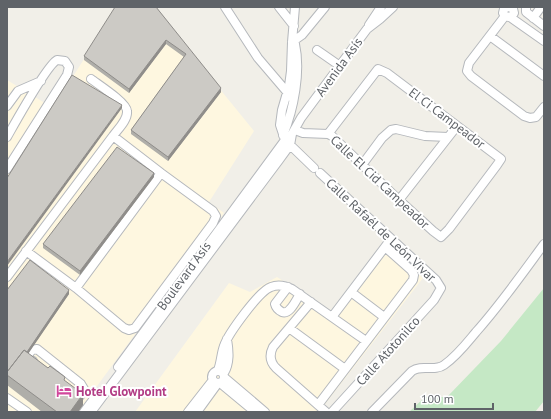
<svg xmlns="http://www.w3.org/2000/svg" width="551" height="419" font-family="'PT Sans',sans-serif">
<style>
.commercial{fill:#fef7e0}
.green{fill:#c5e8c5}
.lines{fill:none;stroke-linecap:round;stroke-linejoin:round}
.minor-casing{stroke:#b5b8bc;stroke-width:10}
.minor{stroke:#fff;stroke-width:8}
.wall{fill:#afaea9}
.shaded-wall{fill:#8f8d8a}
.building{fill:#cccac5;stroke:#8f8d8a}
.labels{text-anchor:middle;dominant-baseline:central;stroke-width:4;stroke-linejoin:round;paint-order:stroke}
.street-label{font-size:13px;fill:#5f6368;stroke:#fff}
.hotel-label{font-size:13px;font-weight:bold;fill:#b23c85;stroke:#fff;text-anchor:start}
</style>
<rect width="100%" height="100%" fill="#f1efe8"/>
<path class="commercial" d="M117,7H153L254,131L209,202L224,213L78,412H7V80L53,108Z
M384,243L423,278L319,412H135L229,283L250,292L277,277L332,313Z"/>
<path class="green" d="M544,288V401L535,412H409L425,397H447L501,341Z"/>
<g class="lines">
<g class="minor-casing">
<path id="minor" d="M225,7L258,58L293,99
M279,7L294,26
M295,7L292,42L291,71L289,86L282,110L280,125L285,140L314,168
M508,7L504,9L503,13L505,16L509,17L512,16L514,13L513,9L509,7
M526,7V12L544,26
M505,16L469,63L467,71L471,76L524,116L530,118L536,117L544,107
M510,17L544,41
M533,18L541,7
M369,25L381,7
M490,36L544,76
M292,42L302,35L325,7
M317,50L340,66
M7,106L18,91L41,81
M295,130L303,133L328,134L332,136L399,200L433,231L441,237L449,229L497,165L501,159L387,73L378,69L328,134
M283,135C294,109 301,71 295,44
M7,137C15,123 47,65 57,60L65,61L69,67L67,75L7,169
M362,165L382,138L391,130L396,129L425,136L448,137
M320,173L436,280L441,288L434,300L332,412
M399,200L457,126
M26,251L76,288L124,328L129,330L135,328L213,223L216,216L213,211L161,173L113,136
M7,277L113,136C118,129 128,120 127,111C127,103 99,85 91,79
M288,287L275,304C276,308 278,310 282,312C290,315 296,300 300,294
M76,288L161,173
M351,292L384,317
M311,302L273,347C269,355 270,362 276,368L326,412
M332,317L388,243
M289,328L345,369
M33,361L29,359L28,355L32,350L37,349L81,384L84,389L80,396
M118,367L285,140L292,134
M218,370C221,363 221,354 224,346C228,334 259,291 271,287C278,284 286,286 292,289L366,341
M212 377a6 6 0 1 1 12 0a6 6 0 1 1-12 0Z
M224,373C230,363 229,351 227,339
M225,378L265,412
M220,383L255,412
M7,398L27,412
M318,405L413,280L414,275L411,270L385,247
M84,412L99,392
M91,412L279,160L290,145L292,134L301,118L367,29L380,19L393,7
M188,412L213,380
M197,412L218,383
M372,412L412,371C422,364 434,372 444,365C457,356 466,344 476,332C501,304 522,274 544,244"/>
</g>
<use href="#minor" class="minor"/>
</g>
<path class="wall" d="M156,7L221,92L168,161L131,134V130L184,57L166,44L129,93L84,60V56Z
M154,177L80,275L43,248V244Z
M7,290L69,294L28,353L65,381L83,405L78,412H42L7,385Z"/>
<path class="shaded-wall" d="M166,40V44L129,93V89Z
M221,88V92L168,161V157Z
M122,105V108L7,266V262Z
M154,173V177L80,275V271Z
M69,290V294L24,360L9,376Z
M83,394V405L78,412H70Z"/>
<path class="building" d="M115,7H156L221,88L168,157L131,130L186,54L166,40L129,89L84,56Z
M72,75L122,105L7,262V178Z
M117,147L154,173L80,271L43,244Z
M30,260L69,290L27,352L24,350L7,372V290Z
M24,350L48,368L50,366L65,377L64,380L83,394L70,412H57L7,375V372Z"/>
<defs>
<g id="hotel-bare" transform="scale(1.2)"><path d="M-6-4.5h1.5V1H6V5H4.5V3h-9V5H-6ZM-4 0a1.8 1.8 0 1 1 3.6 0ZM.5 0V-2.5h3Q6-2.5 6 0Z" fill="#d1479c" stroke="#fff" stroke-width="2.5" paint-order="stroke"/></g>
</defs>
<g fill-rule="evenodd">
<use href="#hotel-bare" x="64" y="391"/>
</g>
<g class="labels">
<g class="street-label">
<text transform="translate(339 67) rotate(-54)">Avenida Asís</text>
<text transform="translate(447 118) rotate(37)">El Ci Campeador</text>
<text transform="translate(380 182) rotate(43)">Calle El Cid Campeador</text>
<text transform="translate(381 230) rotate(43)">Calle Rafaél de León Vivar</text>
<text transform="translate(184 276) rotate(-54)">Boulevard Asís</text>
<text transform="translate(388 351) rotate(-48)">Calle Atotonilco</text>
</g>
<g class="hotel-label">
<text x="76" y="391">Hotel Glowpoint</text>
</g>
</g>
<rect width="551" height="419" fill="none" stroke="#5f6368" stroke-width="16"/>
<path d="M415 403v6h78v-6" fill="none" stroke="#5f6368" stroke-width="2"/>
<text x="421" y="403" font-size="12" fill="#5f6368" stroke="#ffffff" stroke-width="3" paint-order="stroke">100 m</text>
</svg>
